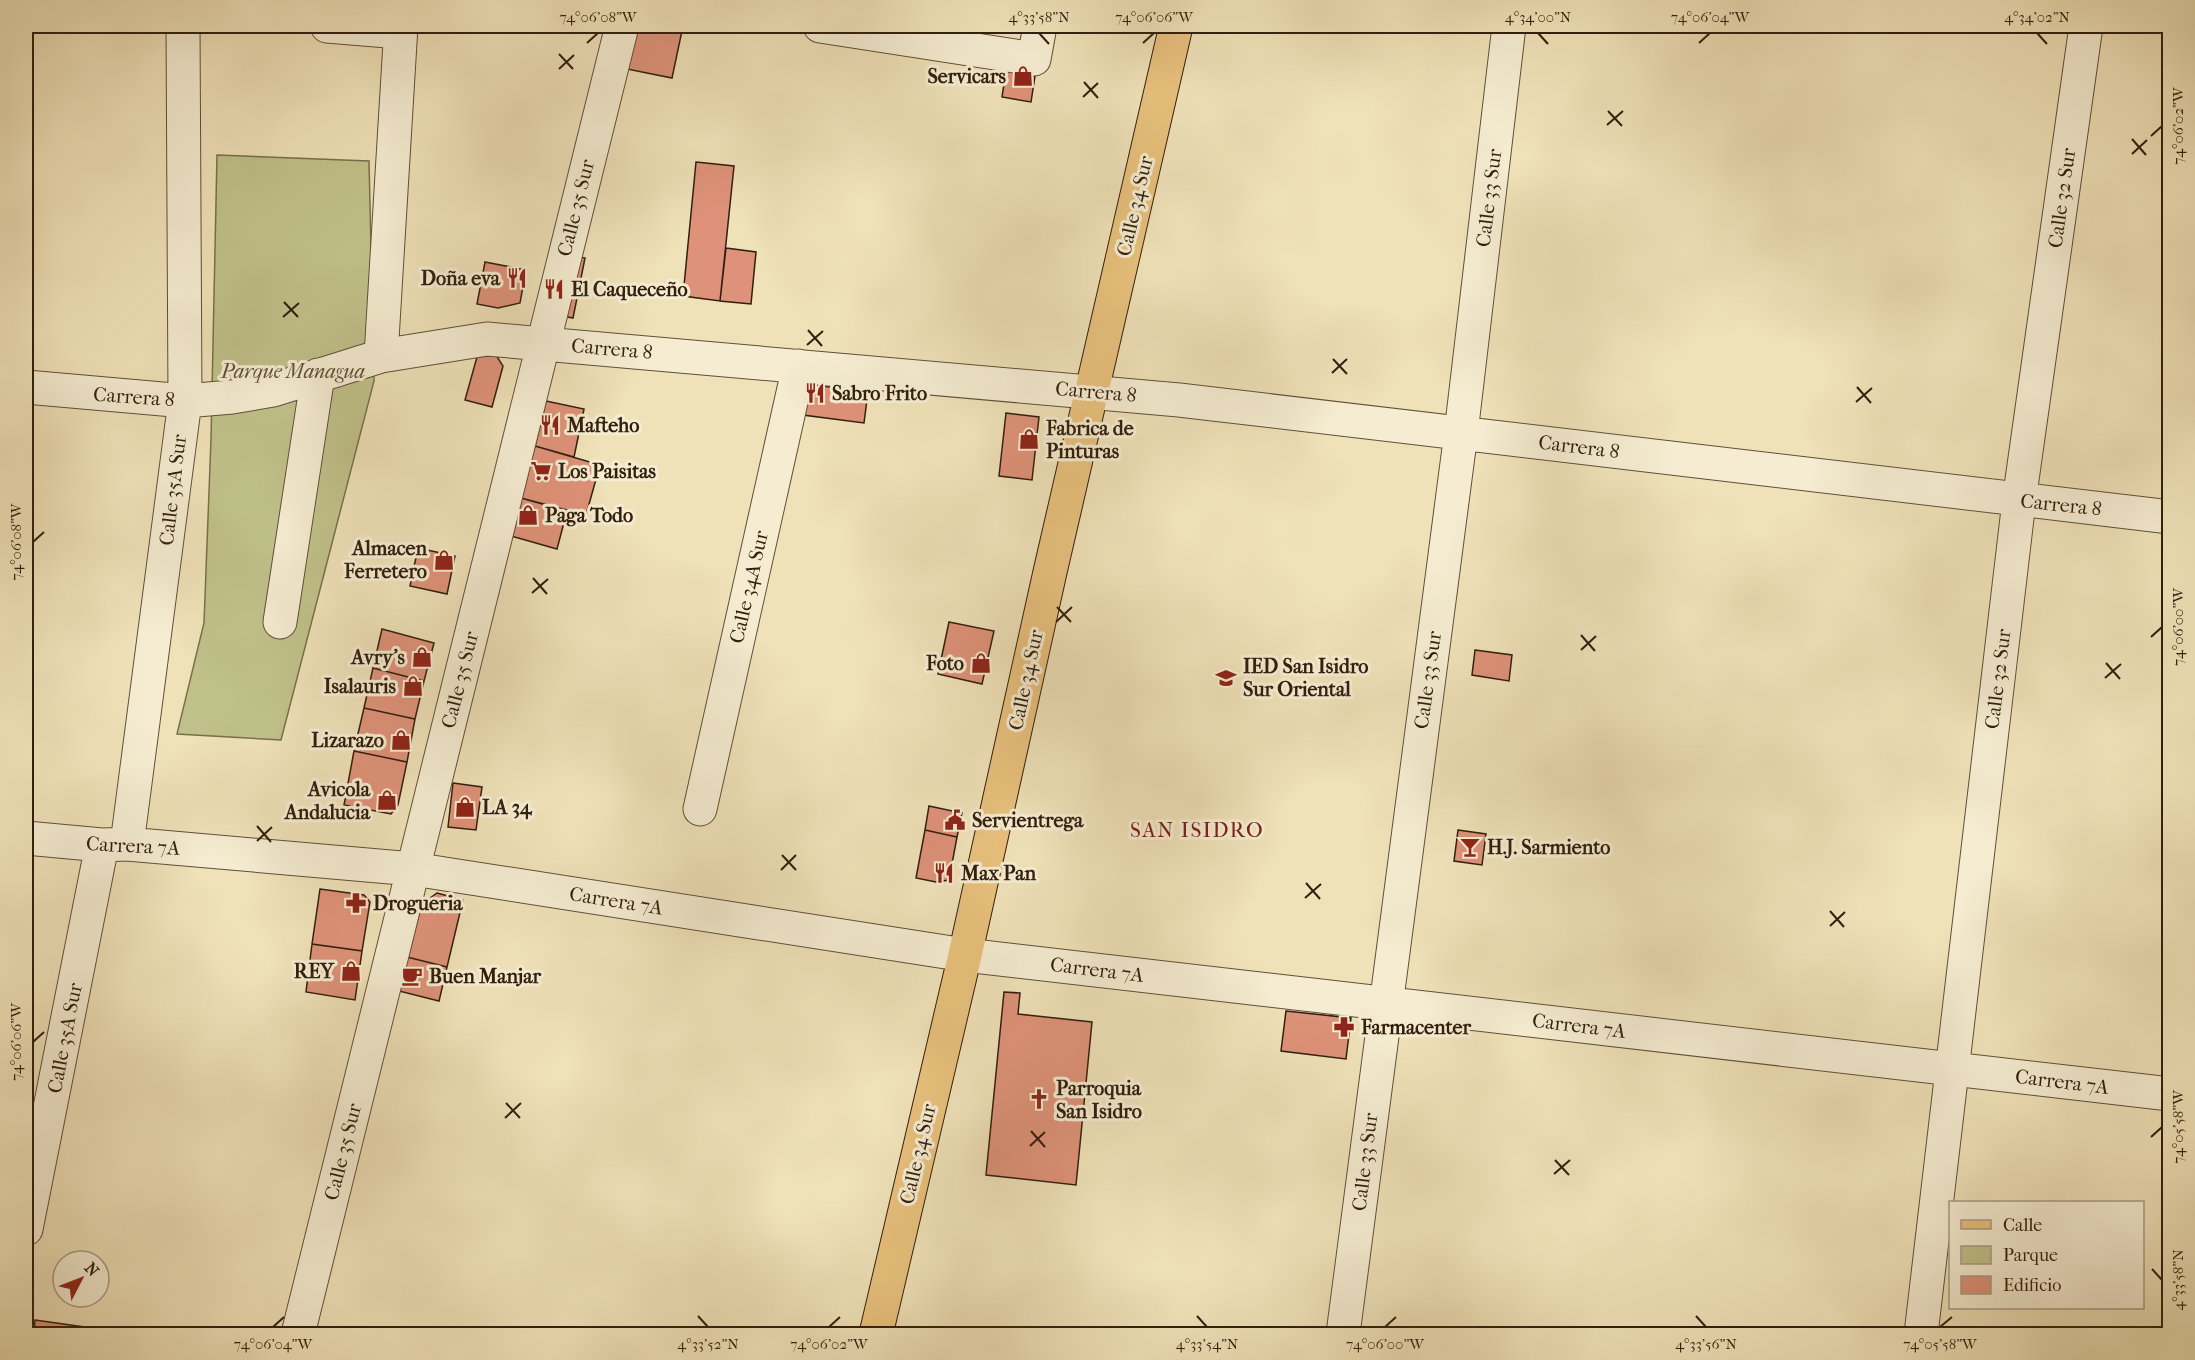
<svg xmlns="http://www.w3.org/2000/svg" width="2195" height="1360" font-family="'IM FELL French Canon',serif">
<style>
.green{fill:#c0c18a;stroke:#78704c;stroke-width:1.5}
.building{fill:#de9279;stroke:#311e0d;stroke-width:1.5}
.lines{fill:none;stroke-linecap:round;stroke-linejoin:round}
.minor-casing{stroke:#604f38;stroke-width:35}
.major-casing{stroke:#311e0d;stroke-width:35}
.minor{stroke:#f5ecd1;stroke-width:33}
.major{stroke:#e8c07c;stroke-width:33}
.ticks{fill:none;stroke:#311e0d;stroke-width:2}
.labels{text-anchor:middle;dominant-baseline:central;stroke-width:6;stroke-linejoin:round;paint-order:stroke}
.poi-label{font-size:20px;font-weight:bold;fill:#311e0d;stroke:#f5ecd1;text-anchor:start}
.street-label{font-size:20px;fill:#311e0d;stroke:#f5ecd1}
.park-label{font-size:20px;font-style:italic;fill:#5c4f32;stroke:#f5ecd1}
.neighbourhood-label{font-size:21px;letter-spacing:1.5px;fill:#7a1f14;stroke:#f5ecd1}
.neatline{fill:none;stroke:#311e0d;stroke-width:2}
.ticks-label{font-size:15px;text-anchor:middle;fill:#311e0d}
</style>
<rect width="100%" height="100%" fill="#efe1b8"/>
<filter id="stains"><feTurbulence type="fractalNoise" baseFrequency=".00333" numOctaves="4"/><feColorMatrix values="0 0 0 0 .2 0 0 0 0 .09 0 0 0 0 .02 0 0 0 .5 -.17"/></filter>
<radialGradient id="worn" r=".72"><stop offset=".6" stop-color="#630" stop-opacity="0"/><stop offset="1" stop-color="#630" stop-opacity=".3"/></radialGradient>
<path class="green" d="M217,155L369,161L374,381L281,740L177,734L204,623L211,439Z"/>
<path class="building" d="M630,26H683L672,78L622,68Z
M1006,71L1035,76L1031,102L1002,97Z
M696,162L734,166L720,301L683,296Z
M726,248L756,252L751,304L720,301Z
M565,254L585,258L573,318L552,314Z
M485,262L526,270L520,303L498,308L477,304Z
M496,355L503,366L492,407L465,400L477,357Z
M807,384L868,392L864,423L803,415Z
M546,401L584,409L574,457L535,446Z
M1006,413L1039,417L1032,480L999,476Z
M535,446L600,465L586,515L521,498Z
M521,498L567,511L557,549L511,536Z
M418,548L455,556L447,594L410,586Z
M949,622L994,631L982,684L938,674Z
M382,629L434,643L424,681L373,668Z
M1475,650L1512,655L1509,681L1472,675Z
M373,668L424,681L415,719L364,708Z
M364,708L415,719L407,762L354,751Z
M354,751L407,762L398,805L391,814L344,805Z
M453,783L482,787L476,830L448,827Z
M929,806L962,813L957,837L925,830Z
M925,830L957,837L949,880L936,882L916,878Z
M1458,830L1486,834L1482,865L1454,861Z
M320,889L364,895L370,902L362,951L312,944Z
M437,893L463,900L447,967L407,957L422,904Z
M312,944L362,951L355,1000L306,992Z
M407,957L447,967L439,1001L399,991Z
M1004,992L1020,993L1018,1014L1092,1022L1076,1185L986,1175Z
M1286,1011L1351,1018L1346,1059L1281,1051Z
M35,1320L84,1327L83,1334H34Z"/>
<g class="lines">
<g class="minor-casing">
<path id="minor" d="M327,26L400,32
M820,26L1034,59L1040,26
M381,356L401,26
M26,387L185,401L232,397L273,390L381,356L487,339L1179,400L2170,517
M280,622L318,375
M700,809L799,366
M26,838L102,845L127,844L413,869L965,955L2170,1094
M127,844L185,401L183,26
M26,1229L102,845
M298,1334L622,26
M1343,1334L1461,433L1509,26
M1921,1334L2019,501L2086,26"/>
</g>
<g class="major-casing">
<path id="major" d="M876,1334L965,955L1050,572L1176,26"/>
</g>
<use href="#minor" class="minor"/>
<use href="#major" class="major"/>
</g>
<path class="ticks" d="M1039,33L1049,44M1538,33L1548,44M2037,33L2047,44M587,43L598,33M1143,43L1154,33M1699,43L1710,33M559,54L573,69M559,69L574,55M1084,82L1098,98M1083,97L1098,83M1608,111L1622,126M1607,125L1623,111M2151,136L2162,126M2132,139L2146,155M2132,154L2147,140M284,302L298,317M283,317L299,303M808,330L822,346M807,345L823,331M1333,359L1347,374M1332,373L1347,359M1857,387L1871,403M1856,402L1872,388M33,542L44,532M533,578L547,594M532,593L548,579M1057,607L1071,622M1056,622L1072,607M1581,635L1595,651M2151,637L2162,627M1581,650L1596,636M2106,663L2120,679M2105,678L2121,664M257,826L271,842M257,841L272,827M782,855L796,870M781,870L796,855M1306,883L1320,899M1305,898L1321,884M1830,911L1844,927M1830,926L1845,912M33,1042L44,1032M506,1103L520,1118M505,1118L521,1103M1031,1131L1045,1147M2151,1137L2162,1127M1030,1146L1045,1132M1555,1160L1569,1175M1554,1174L1570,1160M2152,1269L2162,1280M698,1316L708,1327M1197,1316L1207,1327M1696,1316L1706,1327M273,1327L284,1317M829,1327L840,1317M1385,1327L1396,1317M1940,1327L1952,1317"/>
<defs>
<g id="shop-bare" transform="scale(1.62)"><path d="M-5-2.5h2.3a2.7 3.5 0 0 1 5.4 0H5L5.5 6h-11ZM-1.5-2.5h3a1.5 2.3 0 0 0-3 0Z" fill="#8f2418" stroke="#f5ecd1" stroke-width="2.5" paint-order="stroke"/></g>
<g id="restaurant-bare" transform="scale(1.62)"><path d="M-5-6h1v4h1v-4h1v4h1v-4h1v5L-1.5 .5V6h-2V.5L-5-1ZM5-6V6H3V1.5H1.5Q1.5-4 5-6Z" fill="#8f2418" stroke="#f5ecd1" stroke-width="2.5" paint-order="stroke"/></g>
<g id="supermarket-bare" transform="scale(1.62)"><path d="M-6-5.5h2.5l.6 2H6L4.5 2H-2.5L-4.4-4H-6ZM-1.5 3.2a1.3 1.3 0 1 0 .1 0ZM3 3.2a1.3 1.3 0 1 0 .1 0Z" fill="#8f2418" stroke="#f5ecd1" stroke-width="2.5" paint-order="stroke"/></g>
<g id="school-bare" transform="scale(1.62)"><path d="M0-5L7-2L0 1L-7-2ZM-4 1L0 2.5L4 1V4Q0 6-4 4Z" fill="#8f2418" stroke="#f5ecd1" stroke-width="2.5" paint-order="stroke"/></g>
<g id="civic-bare" transform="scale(1.62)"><path d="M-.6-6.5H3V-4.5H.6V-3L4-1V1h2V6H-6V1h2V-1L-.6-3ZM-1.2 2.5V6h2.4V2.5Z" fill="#8f2418" stroke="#f5ecd1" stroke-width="2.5" paint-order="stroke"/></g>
<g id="bar-bare" transform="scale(1.62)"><path d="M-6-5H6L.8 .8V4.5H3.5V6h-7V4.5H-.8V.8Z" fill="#8f2418" stroke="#f5ecd1" stroke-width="2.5" paint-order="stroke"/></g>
<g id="pharmacy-bare" transform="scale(1.62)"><path d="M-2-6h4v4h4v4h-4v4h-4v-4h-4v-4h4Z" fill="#8f2418" stroke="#f5ecd1" stroke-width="2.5" paint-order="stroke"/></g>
<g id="cafe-bare" transform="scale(1.62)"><path d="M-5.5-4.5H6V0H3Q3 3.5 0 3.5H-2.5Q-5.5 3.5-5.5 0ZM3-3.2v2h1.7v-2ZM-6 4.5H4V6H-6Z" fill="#8f2418" stroke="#f5ecd1" stroke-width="2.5" paint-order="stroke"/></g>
<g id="church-bare" transform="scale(1.62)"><path d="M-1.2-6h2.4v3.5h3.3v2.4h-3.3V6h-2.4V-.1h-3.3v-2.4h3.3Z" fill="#8f2418" stroke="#f5ecd1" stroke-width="2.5" paint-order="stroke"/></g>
</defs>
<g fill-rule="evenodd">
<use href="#shop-bare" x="1023" y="76"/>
<use href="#restaurant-bare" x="517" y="278"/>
<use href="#restaurant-bare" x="554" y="289"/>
<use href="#restaurant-bare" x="815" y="393"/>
<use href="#restaurant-bare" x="550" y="425"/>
<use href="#shop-bare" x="1029" y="439"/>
<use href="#supermarket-bare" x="541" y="471"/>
<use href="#shop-bare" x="528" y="515"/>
<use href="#shop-bare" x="444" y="560"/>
<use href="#shop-bare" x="422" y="657"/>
<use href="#shop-bare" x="981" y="663"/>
<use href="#school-bare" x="1226" y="678"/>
<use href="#shop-bare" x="413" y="686"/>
<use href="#shop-bare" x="401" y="740"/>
<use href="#shop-bare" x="387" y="800"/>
<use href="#shop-bare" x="465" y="807"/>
<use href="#civic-bare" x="955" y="820"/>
<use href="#bar-bare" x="1470" y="847"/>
<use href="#restaurant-bare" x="944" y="873"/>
<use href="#pharmacy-bare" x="356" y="903"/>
<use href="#shop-bare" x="351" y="971"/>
<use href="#cafe-bare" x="412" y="976"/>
<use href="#pharmacy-bare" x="1344" y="1027"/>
<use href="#church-bare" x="1039" y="1099"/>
</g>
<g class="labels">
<g class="poi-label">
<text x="1006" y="76" text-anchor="end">Servicars</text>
<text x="500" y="278" text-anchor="end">Doña eva</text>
<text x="571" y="289">El Caqueceño</text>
<text x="832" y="393">Sabro Frito</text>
<text x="567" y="425">Mafteho</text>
<text x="1046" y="428">Fabrica de<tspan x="1046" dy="23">Pinturas</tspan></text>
<text x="558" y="471">Los Paisitas</text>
<text x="545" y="515">Paga Todo</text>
<text x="427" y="548" text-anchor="end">Almacen<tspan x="427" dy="23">Ferretero</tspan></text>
<text x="405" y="657" text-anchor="end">Avry's</text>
<text x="964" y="663" text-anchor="end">Foto</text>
<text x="1243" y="666">IED San Isidro<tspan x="1243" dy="23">Sur Oriental</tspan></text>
<text x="396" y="686" text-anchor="end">Isalauris</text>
<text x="384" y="740" text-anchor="end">Lizarazo</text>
<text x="370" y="789" text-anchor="end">Avicola<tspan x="370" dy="23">Andalucia</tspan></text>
<text x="482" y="807">LA 34</text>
<text x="972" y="820">Servientrega</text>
<text x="1487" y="847">H.J. Sarmiento</text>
<text x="961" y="873">Max Pan</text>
<text x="373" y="903">Drogueria</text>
<text x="334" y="971" text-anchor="end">REY</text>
<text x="429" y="976">Buen Manjar</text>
<text x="1361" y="1027">Farmacenter</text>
<text x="1056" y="1088">Parroquia<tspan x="1056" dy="23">San Isidro</tspan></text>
</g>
<g class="street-label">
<text transform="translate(1489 198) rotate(-83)">Calle 33 Sur</text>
<text transform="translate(2062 198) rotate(-82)">Calle 32 Sur</text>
<text transform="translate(1135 206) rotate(-77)">Calle 34 Sur</text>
<text transform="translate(576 208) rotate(-76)">Calle 35 Sur</text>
<text transform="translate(612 349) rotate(5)">Carrera 8</text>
<text transform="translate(1096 392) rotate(5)">Carrera 8</text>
<text transform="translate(134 397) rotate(4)">Carrera 8</text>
<text transform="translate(1579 447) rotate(7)">Carrera 8</text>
<text transform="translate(173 490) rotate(-83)">Calle 35A Sur</text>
<text transform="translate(2061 505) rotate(6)">Carrera 8</text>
<text transform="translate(749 587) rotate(-77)">Calle 34A Sur</text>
<text transform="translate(1998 679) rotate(-83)">Calle 32 Sur</text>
<text transform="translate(460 680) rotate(-76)">Calle 35 Sur</text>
<text transform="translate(1026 680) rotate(-78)">Calle 34 Sur</text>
<text transform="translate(1428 680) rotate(-82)">Calle 33 Sur</text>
<text transform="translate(133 846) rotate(3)">Carrera 7A</text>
<text transform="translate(616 901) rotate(9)">Carrera 7A</text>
<text transform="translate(1097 970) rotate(7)">Carrera 7A</text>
<text transform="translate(1579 1026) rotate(7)">Carrera 7A</text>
<text transform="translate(65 1038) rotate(-79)">Calle 35A Sur</text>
<text transform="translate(2062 1082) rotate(7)">Carrera 7A</text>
<text transform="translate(343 1152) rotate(-76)">Calle 35 Sur</text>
<text transform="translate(918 1154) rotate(-77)">Calle 34 Sur</text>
<text transform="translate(1365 1162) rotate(-83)">Calle 33 Sur</text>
</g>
<g class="park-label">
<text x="293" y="371">Parque Managua</text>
</g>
<g class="neighbourhood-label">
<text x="1197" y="830">SAN ISIDRO</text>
</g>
</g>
<rect width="2195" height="1360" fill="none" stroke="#efe1b8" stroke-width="66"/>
<rect x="1949" y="1201" width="195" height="108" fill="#f5ecd1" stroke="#a79a83" stroke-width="1.5"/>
<rect x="1961" y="1220" width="30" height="9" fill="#e8c07c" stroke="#a79a83" stroke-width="1.5"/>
<text x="2003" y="1231" font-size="18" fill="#311e0d">Calle</text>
<rect x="1961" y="1246" width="30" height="18" fill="#c0c18a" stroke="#a79a83" stroke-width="1.5"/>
<text x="2003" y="1261" font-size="18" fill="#311e0d">Parque</text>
<rect x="1961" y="1276" width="30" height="18" fill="#de9279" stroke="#a79a83" stroke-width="1.5"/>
<text x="2003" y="1291" font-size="18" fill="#311e0d">Edificio</text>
<g transform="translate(81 1279) rotate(48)"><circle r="28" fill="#f5ecd1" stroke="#a79a83" stroke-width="1.5"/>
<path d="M0-4.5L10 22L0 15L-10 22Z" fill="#8f2418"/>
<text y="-9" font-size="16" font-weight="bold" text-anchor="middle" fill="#311e0d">N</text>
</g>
<rect x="33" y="33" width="2129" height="1294" class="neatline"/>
<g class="ticks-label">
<text x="598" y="22">74°06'08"W</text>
<text x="1039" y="22">4°33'58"N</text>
<text x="1154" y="22">74°06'06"W</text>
<text x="1538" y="22">4°34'00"N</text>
<text x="1710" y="22">74°06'04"W</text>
<text x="2037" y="22">4°34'02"N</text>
<text transform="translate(2178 126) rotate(-90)" y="5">74°06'02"W</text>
<text transform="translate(16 542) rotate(-90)" y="5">74°06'08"W</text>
<text transform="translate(2178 627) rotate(-90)" y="5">74°06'00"W</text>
<text transform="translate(16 1042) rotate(-90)" y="5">74°06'06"W</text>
<text transform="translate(2178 1127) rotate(-90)" y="5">74°05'58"W</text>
<text transform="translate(2178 1280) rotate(-90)" y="5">4°33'58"N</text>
<text x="273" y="1349">74°06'04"W</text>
<text x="708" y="1349">4°33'52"N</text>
<text x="829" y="1349">74°06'02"W</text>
<text x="1207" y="1349">4°33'54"N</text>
<text x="1385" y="1349">74°06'00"W</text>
<text x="1706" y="1349">4°33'56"N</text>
<text x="1940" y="1349">74°05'58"W</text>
</g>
<rect width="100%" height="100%" filter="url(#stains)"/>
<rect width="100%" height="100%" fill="url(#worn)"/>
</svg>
